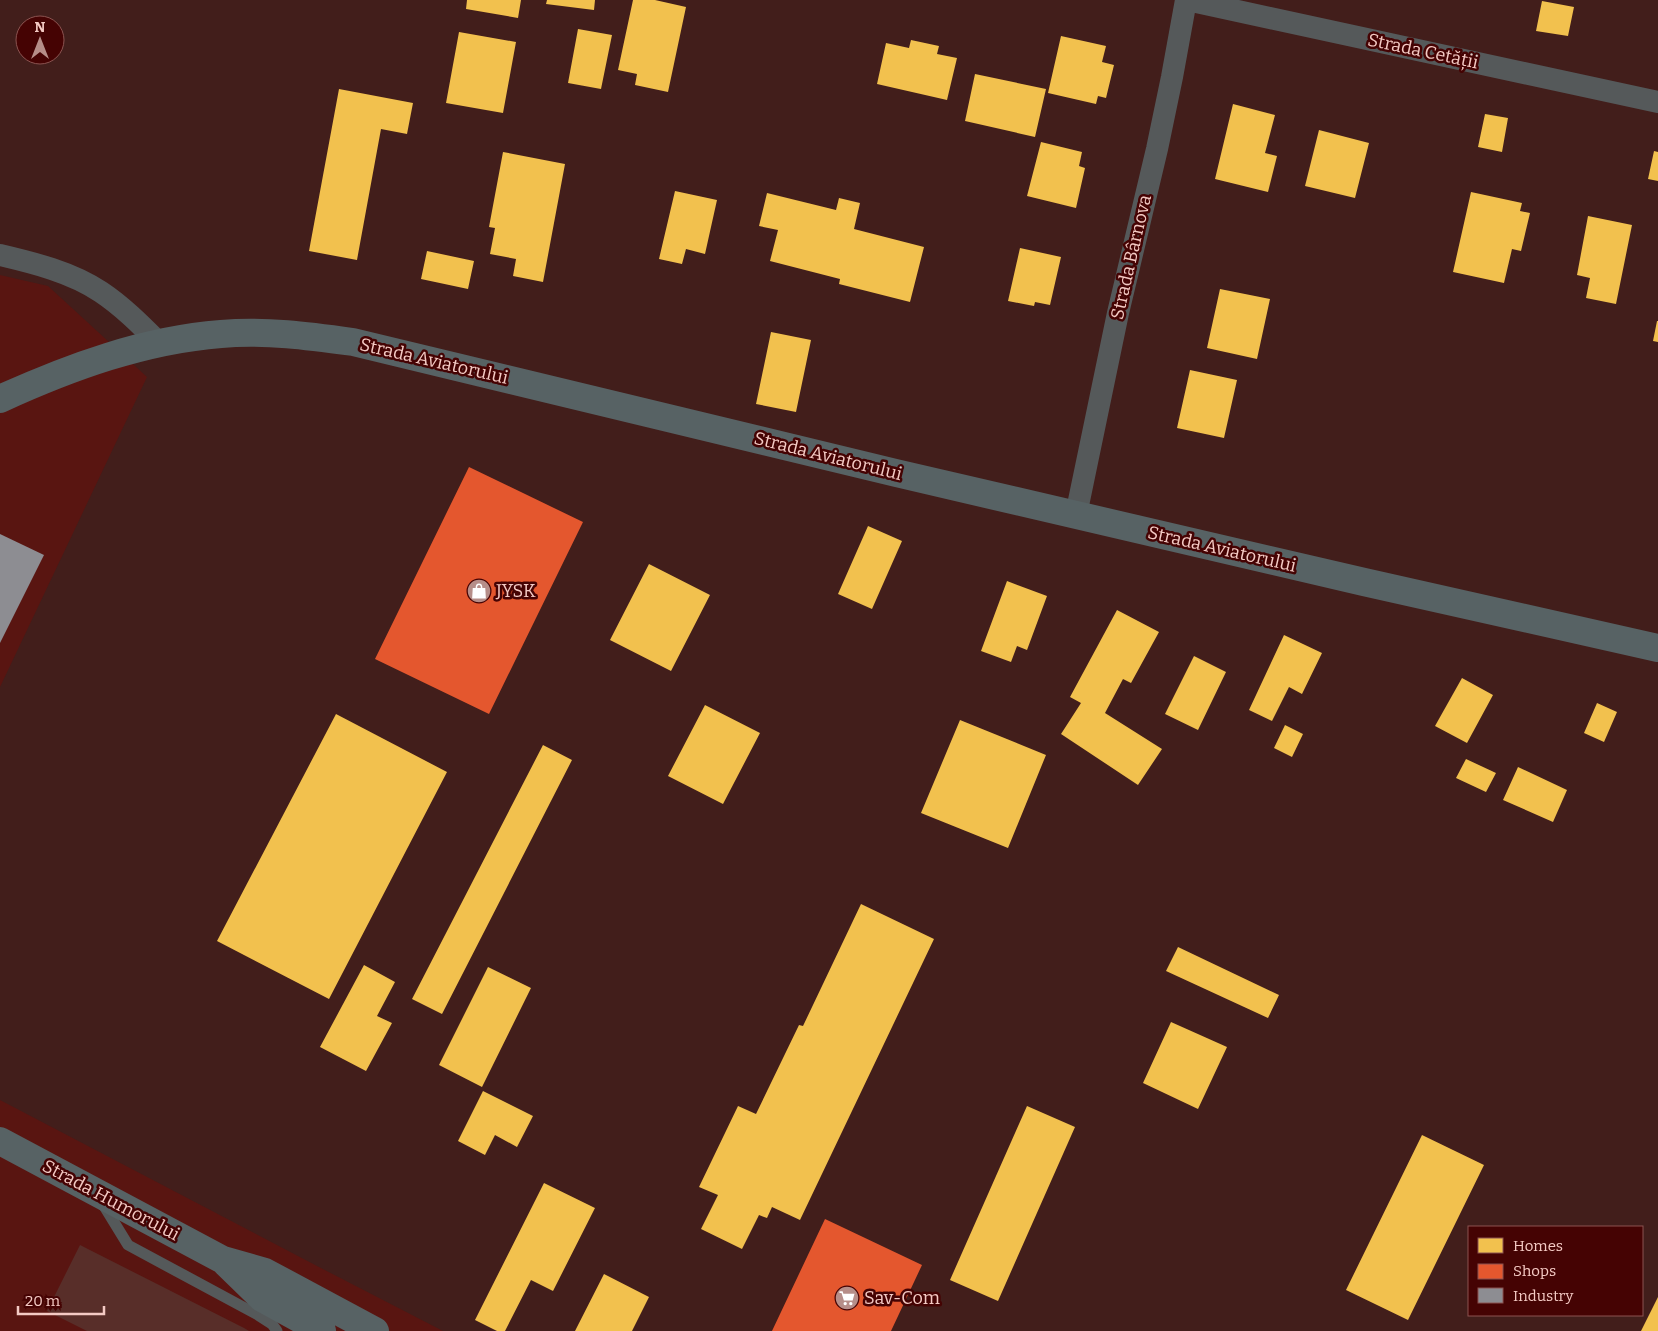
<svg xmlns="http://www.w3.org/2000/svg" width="1658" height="1331" font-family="Bitter,serif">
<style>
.built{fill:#591511}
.green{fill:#582e29}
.homes{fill:#f2c14e}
.shops{fill:#e4572e}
.industry{fill:#8d8d92}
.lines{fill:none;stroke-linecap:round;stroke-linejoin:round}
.lane{stroke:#55595a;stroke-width:11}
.street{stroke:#55595a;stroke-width:22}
.primary{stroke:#576264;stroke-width:28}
.labels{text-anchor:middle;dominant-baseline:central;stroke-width:5;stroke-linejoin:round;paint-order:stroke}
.street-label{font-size:18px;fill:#f4cac4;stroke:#450303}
.poi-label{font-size:18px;fill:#f4cac4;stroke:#450303;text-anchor:start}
</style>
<rect width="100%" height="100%" fill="#421e1b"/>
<path class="built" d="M0,275L48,286L147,377L0,687Z
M0,1100L317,1266L443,1331H0Z"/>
<path class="green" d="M80,1245L244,1328L249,1331H87L47,1311Z"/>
<path class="homes" d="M467,0H521L518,18L466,9Z
M547,0H595L594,10L546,4Z
M633,0H655L686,7L668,92L635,85L637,74L618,70Z
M1542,1L1574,7L1568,36L1536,31Z
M578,29L612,35L601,89L568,83Z
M459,32L516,42L503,113L446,103Z
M1061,36L1106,46L1102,62L1114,65L1106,98L1098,96L1096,104L1048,93Z
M911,40L939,46L937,54L957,58L947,100L877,84L886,43L909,48Z
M975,74L1046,89L1035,137L965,121Z
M339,89L413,103L407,134L381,129L357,260L309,251Z
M1233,104L1275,115L1265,153L1277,156L1268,192L1215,179Z
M1485,114L1508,118L1502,152L1478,147Z
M1319,130L1369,143L1355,198L1305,186Z
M1041,142L1082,152L1079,166L1085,168L1076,208L1027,196Z
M1654,151L1658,152V181L1648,179Z
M503,152L565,164L543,282L513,276L516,259L490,254L495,228L489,227Z
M675,191L717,200L705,254L686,249L682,264L659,259Z
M1471,192L1522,203L1520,211L1530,213L1521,251L1512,249L1504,283L1453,272Z
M767,193L836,210L839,198L860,203L854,229L924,247L910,302L839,284L840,279L770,261L778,230L759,226Z
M1588,216L1632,225L1616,304L1586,298L1590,278L1577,275Z
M1020,248L1061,257L1050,305L1035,302L1034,306L1008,301Z
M427,251L474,261L468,289L421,279Z
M1220,289L1270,299L1257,359L1207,348Z
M1657,321H1658V342L1653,341Z
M771,332L811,340L796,412L756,404Z
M1190,370L1237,380L1224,438L1177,428Z
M868,526L902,541L872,609L838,594Z
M649,564L710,595L671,671L610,640Z
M1007,581L1047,596L1027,650L1017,646L1011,662L981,651Z
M1117,610L1159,632L1131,683L1123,679L1105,713L1162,749L1138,785L1061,734L1081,703L1070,697Z
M1284,635L1322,653L1302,694L1289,687L1272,721L1249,710Z
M1194,656L1226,672L1198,730L1165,714Z
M1462,678L1493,695L1467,743L1435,726Z
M1597,703L1617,712L1604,742L1584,733Z
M705,705L760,733L723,804L668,776Z
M336,714L447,772L329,999L217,941Z
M960,720L1046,755L1008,848L921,813Z
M1285,725L1303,734L1292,757L1274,748Z
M543,745L572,760L442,1014L412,999Z
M1466,759L1496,773L1486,792L1456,778Z
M1518,767L1567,790L1553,822L1503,800Z
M861,904L934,939L800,1220L772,1207L767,1218L759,1215L742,1249L701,1229L718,1195L699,1187L738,1106L756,1114L799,1025L803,1026Z
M1178,947L1279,995L1268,1018L1166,971Z
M364,965L395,982L377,1016L392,1023L366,1071L320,1047Z
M488,967L531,988L482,1087L439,1065Z
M1171,1022L1227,1047L1198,1109L1143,1083Z
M483,1091L533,1116L517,1147L495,1135L485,1155L458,1141Z
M1027,1106L1075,1127L998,1301L950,1280Z
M1422,1135L1484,1165L1408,1320L1346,1290Z
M544,1183L595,1208L553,1291L531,1280L505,1331H497L475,1320Z
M604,1274L649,1297L632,1331H575Z
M1658,1297V1331H1641Z"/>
<path class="shops" d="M469,467L583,522L489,714L375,659Z
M825,1219L922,1265L891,1331H772Z"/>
<path class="industry" d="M0,534L44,555L0,643Z"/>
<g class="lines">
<path class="lane" d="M101,1201L128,1245L258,1315L272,1324L277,1331"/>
<path class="street" d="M1187,0L1658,102
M0,255C34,263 71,272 101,292C122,306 140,324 158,342
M1076,515L1118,313L1157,149L1172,77L1186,0"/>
<path class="primary" d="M0,399C70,367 144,340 221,334C265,330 309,336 353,342L896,473L1364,582L1658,648
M0,1141L223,1260L265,1272L375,1331
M226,1263L262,1298L322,1331"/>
</g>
<defs>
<g id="shop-disc" transform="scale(1.25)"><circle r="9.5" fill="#b68e89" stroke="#450303"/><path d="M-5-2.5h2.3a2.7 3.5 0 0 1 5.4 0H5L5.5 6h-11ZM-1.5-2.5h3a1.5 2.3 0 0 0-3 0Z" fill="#fff"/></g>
<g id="supermarket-disc" transform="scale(1.25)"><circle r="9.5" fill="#b68e89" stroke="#450303"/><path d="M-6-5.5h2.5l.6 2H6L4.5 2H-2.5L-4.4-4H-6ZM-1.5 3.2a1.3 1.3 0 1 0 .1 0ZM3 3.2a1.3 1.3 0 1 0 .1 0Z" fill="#fff"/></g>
</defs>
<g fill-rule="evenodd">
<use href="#shop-disc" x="479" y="591"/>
<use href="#supermarket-disc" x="847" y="1298"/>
</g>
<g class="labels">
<g class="street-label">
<text transform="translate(1423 51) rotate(12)">Strada Cetății</text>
<text transform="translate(1131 257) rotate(-77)">Strada Bârnova</text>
<text transform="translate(434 361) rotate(13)">Strada Aviatorului</text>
<text transform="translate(828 456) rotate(14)">Strada Aviatorului</text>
<text transform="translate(1222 549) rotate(13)">Strada Aviatorului</text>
<text transform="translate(111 1200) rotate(28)">Strada Humorului</text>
</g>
<g class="poi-label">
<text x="496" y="591">JYSK</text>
<text x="864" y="1298">Sav-Com</text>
</g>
</g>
<rect x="1468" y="1226" width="175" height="90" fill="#450303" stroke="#8b5350"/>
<rect x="1478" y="1238" width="25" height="15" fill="#f2c14e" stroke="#8b5350"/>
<text x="1513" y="1251" font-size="15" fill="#f4cac4">Homes</text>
<rect x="1478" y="1264" width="25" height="15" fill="#e4572e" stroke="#8b5350"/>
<text x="1513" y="1276" font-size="15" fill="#f4cac4">Shops</text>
<rect x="1478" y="1288" width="25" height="15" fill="#8d8d92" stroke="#8b5350"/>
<text x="1513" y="1301" font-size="15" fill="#f4cac4">Industry</text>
<g transform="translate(40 40)"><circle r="24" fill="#450303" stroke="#8b5350"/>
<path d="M0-4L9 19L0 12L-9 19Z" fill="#b68e89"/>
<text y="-8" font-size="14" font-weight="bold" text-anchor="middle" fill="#f4cac4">N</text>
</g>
<path d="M18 1306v8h86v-8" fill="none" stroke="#f4cac4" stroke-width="2.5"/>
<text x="25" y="1306" font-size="15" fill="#f4cac4" stroke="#450303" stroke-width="4" paint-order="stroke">20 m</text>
</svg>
